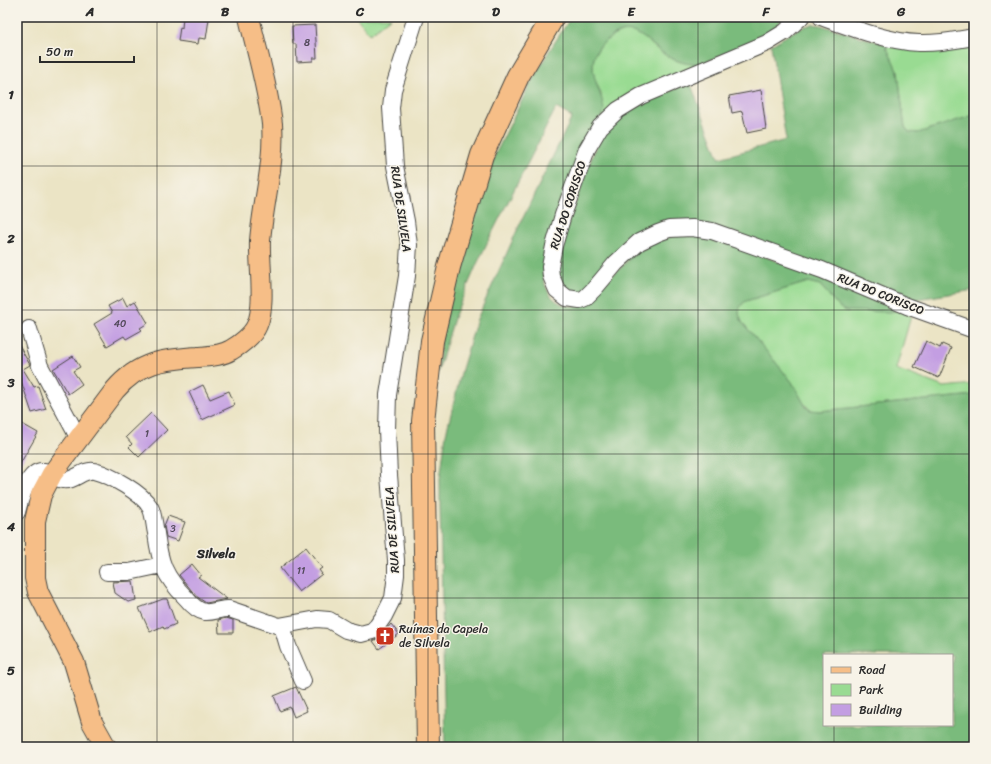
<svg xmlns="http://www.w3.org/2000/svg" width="991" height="764" font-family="Sriracha,sans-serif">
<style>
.green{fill:#99db92;stroke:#62835e}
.forest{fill:#7abb7c;stroke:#527354;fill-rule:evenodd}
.building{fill:#c39ee2}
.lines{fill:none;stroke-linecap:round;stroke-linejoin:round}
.minor-casing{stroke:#484742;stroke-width:18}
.major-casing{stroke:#484742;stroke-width:22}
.highway-casing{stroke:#484742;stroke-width:24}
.minor{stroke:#fff;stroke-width:16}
.major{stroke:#f6be87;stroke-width:20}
.highway{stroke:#f6be87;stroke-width:22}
.grid{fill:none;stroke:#2b2b2b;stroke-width:1;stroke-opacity:0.55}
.labels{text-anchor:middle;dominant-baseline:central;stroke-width:3;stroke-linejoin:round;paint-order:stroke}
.number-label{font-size:10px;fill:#514859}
.street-label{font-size:12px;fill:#2b2b2b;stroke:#f7f3e8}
.poi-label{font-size:12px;fill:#2b2b2b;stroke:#f7f3e8;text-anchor:start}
.neighbourhood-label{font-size:13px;font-weight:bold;fill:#2b2b2b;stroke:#f7f3e8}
.neatline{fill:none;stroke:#2b2b2b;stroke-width:1.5}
.grid-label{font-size:13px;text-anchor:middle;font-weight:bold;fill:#2b2b2b}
</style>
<rect width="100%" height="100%" fill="#f7f3e8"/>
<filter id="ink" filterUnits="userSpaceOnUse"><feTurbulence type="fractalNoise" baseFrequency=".025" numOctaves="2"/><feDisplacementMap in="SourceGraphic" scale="8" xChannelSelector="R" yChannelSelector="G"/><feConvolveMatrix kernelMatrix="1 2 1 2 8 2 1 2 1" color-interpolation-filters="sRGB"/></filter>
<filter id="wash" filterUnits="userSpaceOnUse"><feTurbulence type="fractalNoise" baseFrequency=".012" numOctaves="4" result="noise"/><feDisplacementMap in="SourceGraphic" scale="16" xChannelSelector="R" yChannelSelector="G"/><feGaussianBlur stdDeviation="0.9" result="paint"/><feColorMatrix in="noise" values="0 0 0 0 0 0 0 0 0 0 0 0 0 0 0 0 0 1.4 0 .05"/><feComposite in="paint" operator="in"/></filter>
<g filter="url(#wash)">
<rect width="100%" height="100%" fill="#ebe4c5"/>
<path class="green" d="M356,17H391L370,34Z
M624,31C642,31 647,42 661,52C673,61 687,65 702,63L602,117C602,109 602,101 601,94C599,88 596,83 594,76C589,53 603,38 624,31Z
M974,42V115L918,133L909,132L905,127L904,121L898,72L885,44Z
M808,282L820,285L840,308L897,307L911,316L896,369L944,387L974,384V395L820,411L810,410L803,402L792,382L742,322C738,313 737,307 746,301Z"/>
<path class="forest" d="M571,17H671L681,18L694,17H783C778,31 754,41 742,46C728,52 706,65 691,64C680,63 669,58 660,51C642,36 629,21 606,41C598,47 594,53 593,64C592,80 603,94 604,111L543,274C545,295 558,309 580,306L630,259L649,244L673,236L695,235L732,244L897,307L895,311L891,312L846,311L840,308L820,285L808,282L746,301C737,307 738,313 742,322L792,382L806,407L810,410L820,411L974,395V747H445L440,505V479L446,434L462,369L477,319L519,226L572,117L556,108L490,237L477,264L455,315L438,372L441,337L477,199L495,155L529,86L548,53ZM824,655H952V725H824Z
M813,24L820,25L885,44L898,72L904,121L905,127L909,132L918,133L974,115V290L917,299H908L679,222L583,292L572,293L562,286L557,276L560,246L599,138L627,111L690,82L719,158L786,140L771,45L800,28Z"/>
<g id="blocks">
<path class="building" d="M183,17L209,19L206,39L199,38L198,44L178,41L180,27L182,28Z
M315,25L317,58H313V61L297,62L296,44H293L292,26Z
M761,90L766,129L747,133L742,111L732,113L729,96Z
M123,298L127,306L135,301L148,323L140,328L142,330L126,339L124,336L107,346L94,324L112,313L108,306Z
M926,341L940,348L942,344L951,348L939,378L914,367Z
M17,342L30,365L23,369L34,387L38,386L46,409L32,413L18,372H17Z
M73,356L80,367L73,371L82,384L68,394L53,369Z
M203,385L210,399L229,391L235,405L202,420L189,392Z
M151,413L167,430L139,457L129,447L132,444L126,437Z
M17,421L38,433L17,469Z
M168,516L185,522L178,541L166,537L164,526Z
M306,547L322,568L319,570L322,574L299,592L280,568Z
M192,564L201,575L198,577L227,599L206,603L196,596L179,575Z
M133,581L136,600L128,602L115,593L113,582Z
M163,599H167L176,624L164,629L163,626L150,632L139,608Z
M226,618L233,620V633H219L218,620Z
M391,624L399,634L379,649L373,641L379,638Z
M296,687L307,711L294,717L290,707L280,711L274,696Z"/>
</g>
</g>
<g filter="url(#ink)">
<use href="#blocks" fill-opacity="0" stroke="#484742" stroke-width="1"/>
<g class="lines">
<g class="minor-casing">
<path id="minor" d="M801,17L785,32L767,43L641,96L618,110L600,127L587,149L563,215L554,246L550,267L551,276L557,290L567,298L580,300L585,298L595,288L616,263L639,242L658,233L669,229L692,228L712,231L822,270L907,306L974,330
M821,17C849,27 889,42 919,43C937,44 956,40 974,37
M29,329L40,366L79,439
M17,512C20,500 28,469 44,471C51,472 56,479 63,480C74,482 83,469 94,471C110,475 142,493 150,507C154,514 154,525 156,533C160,563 164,576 186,598C190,603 198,611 205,612C213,613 221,608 229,609L279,626L317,619L329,620L346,630L361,634L372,631L377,626L384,616L393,598L396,575V560L389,475L387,430L388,395L407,276L409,245L406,221L395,166L391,108L393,90L416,17
M107,572H129L162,565
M282,626L288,646L303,681"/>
</g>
<g class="major-casing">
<path id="major" d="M106,747L92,722L74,662L38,592L35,578V521L41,495L52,474L115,390C139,362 163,359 198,357C209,356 221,356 231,350C240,345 253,335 257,325C266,305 259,265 260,241C263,202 275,163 272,124C268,88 257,52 249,17"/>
</g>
<g class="highway-casing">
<path id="highway" d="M428,747L423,421L432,341L449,267L482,155L518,76L553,17"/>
</g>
<use href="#minor" class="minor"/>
<use href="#major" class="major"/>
<use href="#highway" class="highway"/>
</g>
</g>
<path class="grid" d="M157,17V747M293,17V747M428,17V747M563,17V747M698,17V747M834,17V655M17,166H974M17,310H974M17,454H974M17,598H974M834,725V747"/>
<defs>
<g id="church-square" transform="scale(1)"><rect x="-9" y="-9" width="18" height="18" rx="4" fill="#c8321e" stroke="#f7f3e8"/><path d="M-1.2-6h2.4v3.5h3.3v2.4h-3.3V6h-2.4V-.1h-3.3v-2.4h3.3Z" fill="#fff"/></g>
</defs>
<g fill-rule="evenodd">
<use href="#church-square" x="385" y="636"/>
</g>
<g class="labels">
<g class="number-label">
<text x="307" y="43">8</text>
<text x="120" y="324">40</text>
<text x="147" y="434">1</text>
<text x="173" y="529">3</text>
<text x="301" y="571">11</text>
</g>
<g class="street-label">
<text transform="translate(568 205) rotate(-72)">RUA DO CORISCO</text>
<text transform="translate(401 209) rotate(82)">RUA DE SILVELA</text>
<text transform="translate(881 294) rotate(22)">RUA DO CORISCO</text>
<text transform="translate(392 530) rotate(-94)">RUA DE SILVELA</text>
</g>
<g class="poi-label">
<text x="399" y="629">Ruínas da Capela<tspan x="399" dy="14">de Silvela</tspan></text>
</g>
<g class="neighbourhood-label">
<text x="216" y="553">Silvela</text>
</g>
</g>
<rect width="991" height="764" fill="none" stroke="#f7f3e8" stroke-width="44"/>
<rect x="823" y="654" width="130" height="72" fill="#f7f3e8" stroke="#a5a39c"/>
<rect x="831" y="667" width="20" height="6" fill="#f6be87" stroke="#a5a39c"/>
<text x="859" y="674" font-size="12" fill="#2b2b2b">Road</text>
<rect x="831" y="684" width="20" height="12" fill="#99db92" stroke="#a5a39c"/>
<text x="859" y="694" font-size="12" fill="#2b2b2b">Park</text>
<rect x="831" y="704" width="20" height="12" fill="#c39ee2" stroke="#a5a39c"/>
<text x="859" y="714" font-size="12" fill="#2b2b2b">Building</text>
<path d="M40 56v6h94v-6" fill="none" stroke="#2b2b2b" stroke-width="2"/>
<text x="46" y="56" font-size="12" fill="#2b2b2b" stroke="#f7f3e8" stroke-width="3" paint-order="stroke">50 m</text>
<rect x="22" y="22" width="947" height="720" class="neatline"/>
<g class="grid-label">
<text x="90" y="16">A</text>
<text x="225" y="16">B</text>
<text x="360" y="16">C</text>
<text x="496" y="16">D</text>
<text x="631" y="16">E</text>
<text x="766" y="16">F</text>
<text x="901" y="16">G</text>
<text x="11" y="99">1</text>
<text x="11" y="243">2</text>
<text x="11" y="387">3</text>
<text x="11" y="531">4</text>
<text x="11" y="675">5</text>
</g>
</svg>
